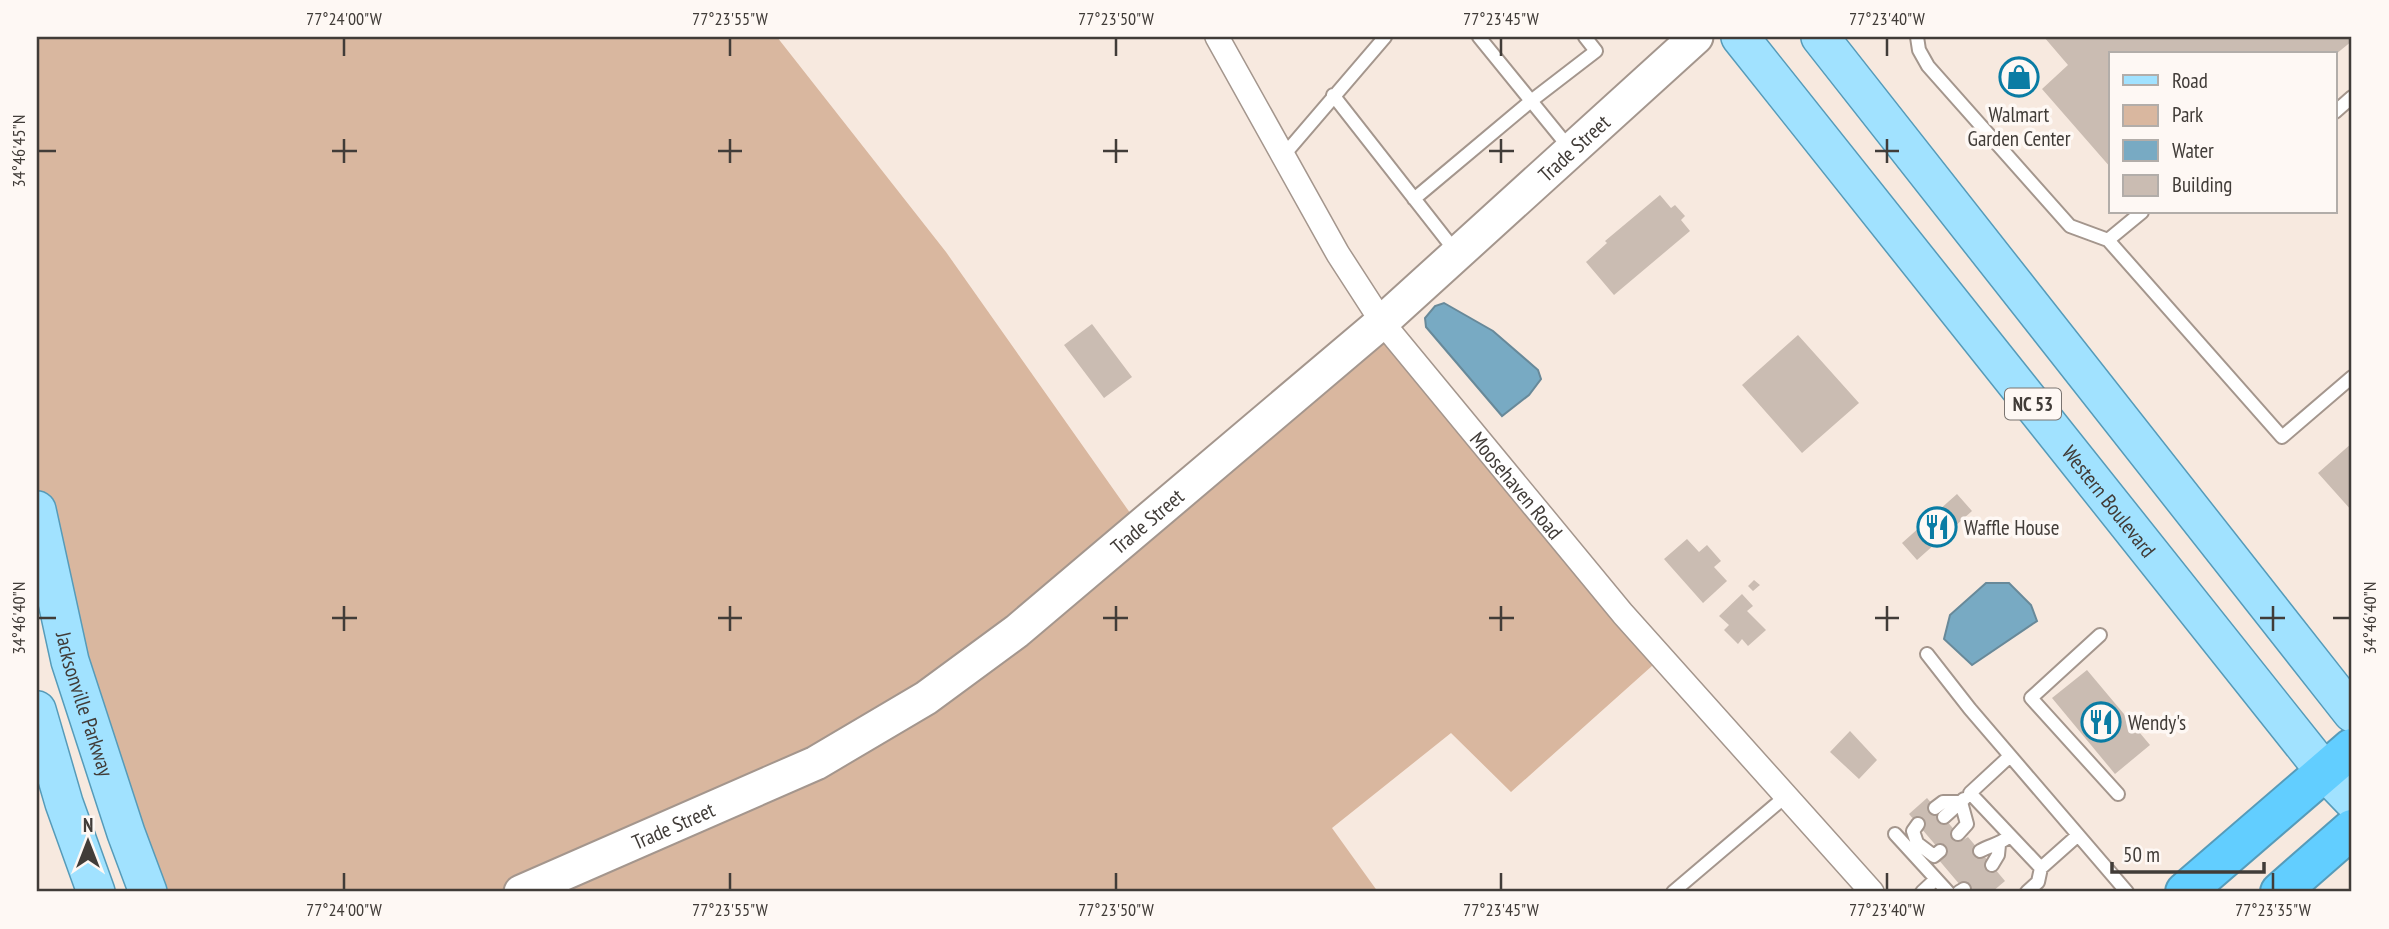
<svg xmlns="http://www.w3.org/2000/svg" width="2389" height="929" font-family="'PT Sans Narrow',sans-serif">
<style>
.green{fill:#d9b79f}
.water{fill:#78aac3;stroke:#688999;stroke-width:2}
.building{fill:#cabcb2}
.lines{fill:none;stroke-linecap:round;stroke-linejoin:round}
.lane-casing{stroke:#a4968d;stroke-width:16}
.street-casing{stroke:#a4968d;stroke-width:26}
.secondary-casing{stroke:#a4968d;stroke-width:37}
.primary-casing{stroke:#569bb9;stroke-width:40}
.highway-casing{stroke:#569bb9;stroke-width:42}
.lane{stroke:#fff;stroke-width:12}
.street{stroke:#fff;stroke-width:23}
.secondary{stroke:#fff;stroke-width:33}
.primary{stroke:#a1e2ff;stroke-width:37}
.highway{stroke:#62ceff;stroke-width:38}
.ticks{fill:none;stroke:#413c38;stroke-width:2.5}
.labels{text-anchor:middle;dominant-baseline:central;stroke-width:7;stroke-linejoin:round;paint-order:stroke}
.shield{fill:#fef8f4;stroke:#7a7470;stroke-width:2}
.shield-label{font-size:19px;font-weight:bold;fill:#413c38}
.poi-label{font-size:21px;fill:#413c38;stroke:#fef8f4;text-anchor:start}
.street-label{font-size:21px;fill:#413c38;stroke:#fef8f4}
.neatline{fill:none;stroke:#413c38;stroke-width:2.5}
.ticks-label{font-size:18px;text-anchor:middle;fill:#413c38}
</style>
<rect width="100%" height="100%" fill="#f7e9df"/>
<path class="green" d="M37,37H777L946,252L1140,527L1382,322L1662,657L1511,792L1451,733L1332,828L1378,892H148L37,514Z"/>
<path class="water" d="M1444,303L1493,331L1538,370L1541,379L1529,395L1502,416L1426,327L1425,318L1435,306Z
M1986,583H2009L2031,605L2037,621L1972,665L1944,639L1950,615Z"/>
<path class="building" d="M2044,37H2352V41L2336,54H2111V168L2042,89L2068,65Z
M1660,195L1671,208L1675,205L1685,216L1681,220L1690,231L1614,295L1586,262L1607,243L1605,241Z
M1092,324L1132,377L1104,398L1064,345Z
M1798,335L1859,403L1802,453L1742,385Z
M2352,443V511L2318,473Z
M1957,494L1972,511L1917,560L1902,543Z
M1687,539L1699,552L1707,545L1721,561L1714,567L1727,581L1703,603L1664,559Z
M1754,580L1760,585L1753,591L1748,586Z
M1742,594L1753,606L1747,611L1766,630L1748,646L1742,639L1738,644L1724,630L1729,625L1719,616Z
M2087,670L2150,745L2115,774L2052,698Z
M1850,731L1877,760L1859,779L1830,752Z
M1927,798L1963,840L1968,837L2005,881L1992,892H1966L1938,859L1944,855L1909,814Z"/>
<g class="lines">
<g class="lane-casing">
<path id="lane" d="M1479,37L1571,150
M1917,37L1919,50L1928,66L2070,226L2108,240L2282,437L2352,377
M1333,95L1456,252
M2335,112L2352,97
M1283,156L1385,37
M1414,199L1531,101L1596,51L1585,37
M2108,240L2142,212
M2100,635L2031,698L2118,794
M1927,654L1970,709L2127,892
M2010,756L1970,793L2041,868L2077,836
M1935,808L1943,802H1960
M1944,817L1964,799
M1918,824L1913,831L1917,843L1934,856L1940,851
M1895,834L1948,892
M1958,834L1967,824L1961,802
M1980,851C1991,845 2000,844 2010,836
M1992,865L1998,855L1999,845
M1673,892L1786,796
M1922,892L1936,879
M1959,892L1964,889
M2027,892L2038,882L2041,868"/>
</g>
<g class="street-casing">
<g id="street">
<path id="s1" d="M1217,37L1338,254L1382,322L1623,614L1872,892"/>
</g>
</g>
<g class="secondary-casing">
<g id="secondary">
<path id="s2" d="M521,892L816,763L926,698L1017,631L1382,322L1696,37"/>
</g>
</g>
<g class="primary-casing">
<g id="primary">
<path id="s3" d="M1740,37L2325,772L2352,800"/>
<path d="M1820,37L2352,713"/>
<path id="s4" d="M37,510L70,661L126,833L148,892"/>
<path d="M37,710L64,803L96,892"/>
</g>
</g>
<g class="highway-casing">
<path id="highway" d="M2185,892L2352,748
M2280,892L2352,829"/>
</g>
<use href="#lane" class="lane"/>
<use href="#street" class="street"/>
<use href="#secondary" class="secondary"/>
<use href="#primary" class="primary"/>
<use href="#highway" class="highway"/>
</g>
<path class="ticks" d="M344,38V56M730,38V56M1116,38V56M1501,38V56M1887,38V56M344,139V163M730,139V163M1116,139V163M1501,139V163M1887,139V163M38,151H56M332,151H357M718,151H742M1103,151H1128M1489,151H1514M1875,151H1899M344,606V631M730,606V631M1116,606V631M1501,606V631M1887,606V631M2273,606V631M38,618H56M332,618H357M718,618H742M1103,618H1128M1489,618H1514M1875,618H1899M2260,618H2285M2333,618H2350M344,873V890M730,873V890M1116,873V890M1501,873V890M1887,873V890M2273,873V890"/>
<defs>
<g id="shop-ring" transform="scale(2.0125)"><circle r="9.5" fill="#fef8f4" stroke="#0a7ca4" stroke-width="1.5"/><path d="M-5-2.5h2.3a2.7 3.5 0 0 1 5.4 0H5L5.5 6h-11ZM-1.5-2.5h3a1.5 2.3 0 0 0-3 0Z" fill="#0a7ca4"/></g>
<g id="restaurant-ring" transform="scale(2.0125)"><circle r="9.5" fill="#fef8f4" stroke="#0a7ca4" stroke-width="1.5"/><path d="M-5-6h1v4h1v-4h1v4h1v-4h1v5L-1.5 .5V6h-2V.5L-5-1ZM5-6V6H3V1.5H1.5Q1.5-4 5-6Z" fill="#0a7ca4"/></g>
</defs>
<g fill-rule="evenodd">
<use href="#shop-ring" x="2019" y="77"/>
<use href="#restaurant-ring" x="1937" y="527"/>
<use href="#restaurant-ring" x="2101" y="722"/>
</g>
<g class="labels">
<rect class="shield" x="2005" y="388.5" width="56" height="31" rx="5"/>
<g class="shield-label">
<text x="2033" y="404">NC 53</text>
</g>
<g class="poi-label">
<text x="2019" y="114" text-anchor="middle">Walmart<tspan x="2019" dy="24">Garden Center</tspan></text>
<text x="1964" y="527">Waffle House</text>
<text x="2128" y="722">Wendy's</text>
</g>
<g class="street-label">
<text stroke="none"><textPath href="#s2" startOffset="1300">Trade Street</textPath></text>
<text stroke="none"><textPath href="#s1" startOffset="541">Moosehaven Road</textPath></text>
<text stroke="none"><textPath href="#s3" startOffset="593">Western Boulevard</textPath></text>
<text stroke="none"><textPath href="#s2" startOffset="733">Trade Street</textPath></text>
<text stroke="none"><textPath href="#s4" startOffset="200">Jacksonville Parkway</textPath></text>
<text stroke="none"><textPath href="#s2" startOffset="166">Trade Street</textPath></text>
</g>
</g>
<rect width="2389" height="929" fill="none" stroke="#fef8f4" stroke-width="77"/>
<rect x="2109" y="52" width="228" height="161" fill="#fef8f4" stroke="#b2ada9" stroke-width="2"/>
<rect x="2123" y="75" width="35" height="10" fill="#a1e2ff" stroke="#b2ada9" stroke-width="2"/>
<text x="2172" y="88" font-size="21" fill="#413c38">Road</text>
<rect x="2123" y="105" width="35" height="21" fill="#d9b79f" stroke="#b2ada9" stroke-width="2"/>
<text x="2172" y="122" font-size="21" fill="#413c38">Park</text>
<rect x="2123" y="140" width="35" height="21" fill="#78aac3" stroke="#b2ada9" stroke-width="2"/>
<text x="2172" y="158" font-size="21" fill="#413c38">Water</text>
<rect x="2123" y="175" width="35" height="21" fill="#cabcb2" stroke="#b2ada9" stroke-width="2"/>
<text x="2172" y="192" font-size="21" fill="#413c38">Building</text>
<g transform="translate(88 842)" stroke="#fef8f4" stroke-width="5" paint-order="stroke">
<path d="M0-5L12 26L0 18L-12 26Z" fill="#413c38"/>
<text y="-10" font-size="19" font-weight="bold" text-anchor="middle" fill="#413c38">N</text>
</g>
<path d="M2112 862v10h152v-10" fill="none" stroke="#413c38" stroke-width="3.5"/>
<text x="2123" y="862" font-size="21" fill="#413c38" stroke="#fef8f4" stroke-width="5" paint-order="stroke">50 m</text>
<rect x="38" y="38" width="2312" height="852" class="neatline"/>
<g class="ticks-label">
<text x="344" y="25">77°24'00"W</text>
<text x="730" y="25">77°23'55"W</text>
<text x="1116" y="25">77°23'50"W</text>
<text x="1501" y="25">77°23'45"W</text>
<text x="1887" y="25">77°23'40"W</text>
<text transform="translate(19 151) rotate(-90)" y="6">34°46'45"N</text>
<text transform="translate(19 618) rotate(-90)" y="6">34°46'40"N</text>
<text transform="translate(2370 618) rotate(-90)" y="6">34°46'40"N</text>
<text x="344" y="916">77°24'00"W</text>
<text x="730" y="916">77°23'55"W</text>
<text x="1116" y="916">77°23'50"W</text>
<text x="1501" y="916">77°23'45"W</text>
<text x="1887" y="916">77°23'40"W</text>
<text x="2273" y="916">77°23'35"W</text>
</g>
</svg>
